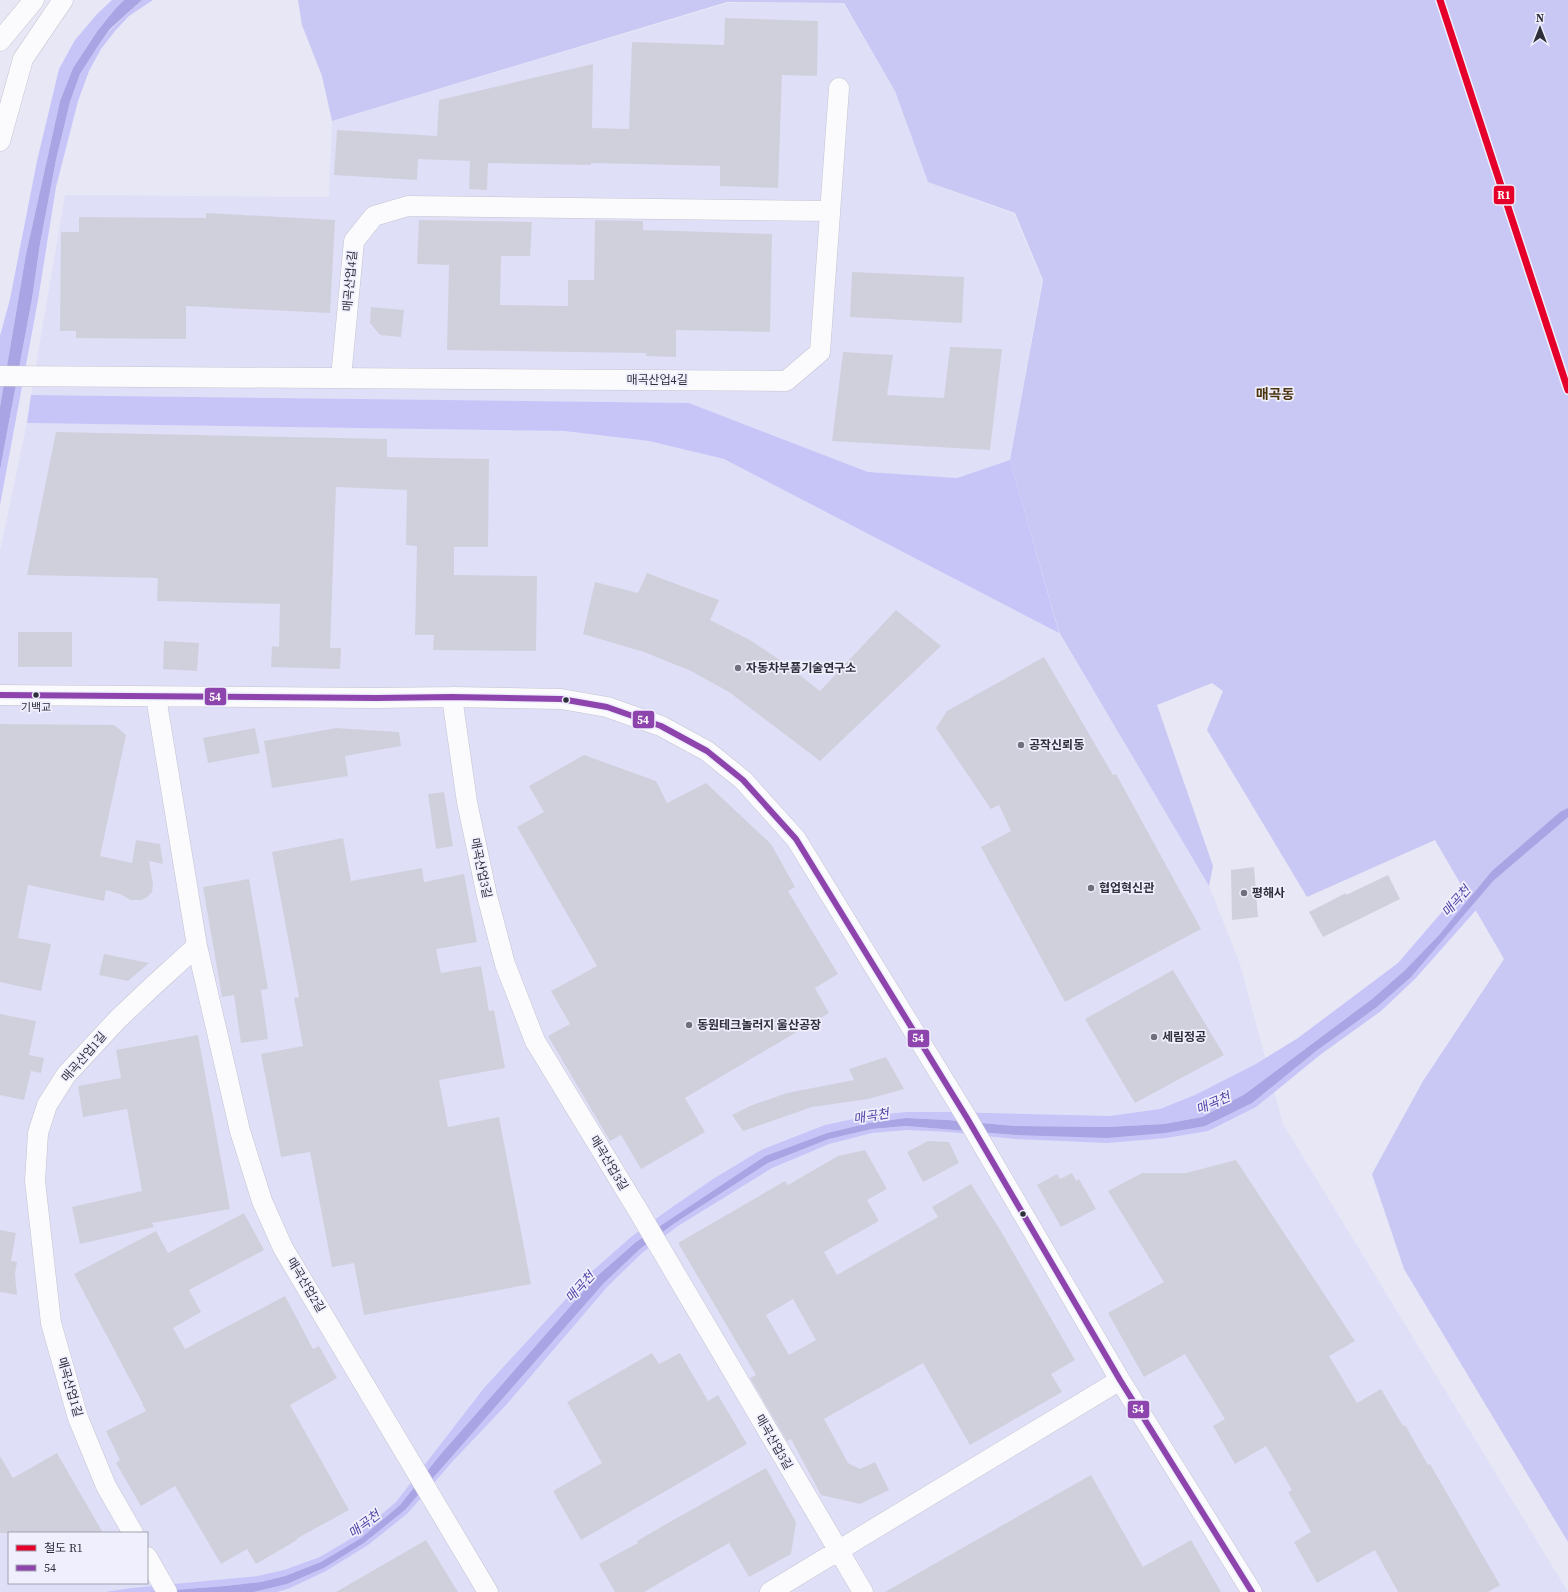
<svg xmlns="http://www.w3.org/2000/svg" width="1568" height="1592" font-family="'Source Serif 4','Noto Sans KR',serif">
<style>
.built{fill:#dfdff8;fill-rule:evenodd}
.green{fill:#c7c5f8}
.forest{fill:#c9c7f4}
.water{fill:#a9a4e4}
.building{fill:#d0d0dd;fill-rule:evenodd}
.lines{fill:none;stroke-linecap:round;stroke-linejoin:round}
.minor-casing{stroke:#c4c4d1;stroke-width:21}
.minor{stroke:#fbfbfe;stroke-width:20}
.bus-1-casing{stroke:#efeffd;stroke-width:9}
.bus-1{stroke:#8e44ad;stroke-width:6}
.rail-1-casing{stroke:#efeffd;stroke-width:10}
.rail-1{stroke:#e4002b;stroke-width:7}
.poi-dot{fill:#6f6f7d;stroke:#efeffd;stroke-width:1.5}
.bus-dot{fill:#2f2f3c;stroke:#efeffd;stroke-width:1.5}
.labels{text-anchor:middle;dominant-baseline:central;stroke-width:3.5;stroke-linejoin:round;paint-order:stroke}
.bus-label{font-size:11px;fill:#2f2f3c;stroke:#efeffd}
.street-label{font-size:12px;fill:#2f2f3c;stroke:#efeffd}
.poi-label{font-size:12px;font-weight:bold;fill:#2f2f3c;stroke:#efeffd;text-anchor:start}
.water-label{font-size:13px;font-style:italic;fill:#5142a5;stroke:#efeffd}
.quarter-label{font-size:14px;font-weight:bold;fill:#4b3410;stroke:#efeffd}
.line-badge{stroke:#efeffd;stroke-width:1.5}
.badge-label{font-size:11px;text-anchor:middle;font-weight:bold;fill:#fff}
</style>
<rect width="100%" height="100%" fill="#e7e7f6"/>
<path class="built" d="M728,3H843L895,91L928,182L1014,214L1042,280L1010,460L957,478L868,472L689,403L31,395L65,195L329,197L332,121Z
M27,423L564,431L649,441L724,459L1059,633L1209,886L1240,964L1283,1124L1568,1592H0V551ZM9,1533H147V1583H9Z"/>
<path class="green" d="M112,0H124L116,8L98,30L73,68L60,101L26,254L0,407V336L10,299L37,161L59,69L75,40L97,14Z
M142,0H153L129,16L115,31L101,49L89,71L78,101L56,187L38,300L0,505V470L32,299L40,244L56,160L70,102L80,74L98,46L110,30Z
M31,395L689,403L868,472L957,478L1010,460L1059,633L724,459L649,441L564,431L27,423Z
M1549,804L1439,935L1404,971L1372,999L1245,1094L1202,1117L1164,1124L1108,1127L1015,1126L948,1120L906,1118L869,1123L827,1133L765,1156L636,1242L596,1277L440,1455L400,1505L361,1538L321,1562L285,1576L261,1582L225,1586L148,1592H105L132,1588L258,1576L284,1570L320,1557L357,1535L396,1502L484,1388L589,1274L631,1237L668,1210L713,1179L761,1150L825,1125L868,1116L906,1112H947L1110,1116L1160,1109L1195,1095L1256,1064L1298,1038L1398,963L1485,862Z
M1493,881L1492,892L1415,979L1381,1011L1320,1055L1256,1107L1208,1131L1166,1138L1107,1143L1015,1139L949,1132L907,1130L872,1133L829,1144L772,1168L678,1226L642,1253L608,1286L507,1404L452,1462L408,1513L368,1545L326,1571L290,1588L277,1592H254L287,1584L324,1568L364,1543L405,1510L604,1283L640,1249L675,1223L768,1163L829,1139L872,1129L906,1126L1015,1135L1205,1126L1377,1007L1411,976Z"/>
<path class="forest" d="M298,0H1568V1542L1404,1269L1372,1174L1423,1081L1504,959L1435,840L1307,897L1207,730L1223,691L1212,683L1157,705L1213,866L1209,886L1059,632L1010,460L1043,280L1015,213L928,182L895,91L844,3L727,2L332,121L322,76L302,25Z"/>
<path class="water" d="M124,0H142L110,29L98,46L80,74L70,102L56,160L40,244L32,299L0,470V407L26,254L60,101L73,68L98,30L116,8Z
M1568,808V817L1493,881L1411,977L1377,1007L1316,1051L1252,1103L1205,1126L1165,1133L1107,1138L1015,1135L906,1126L872,1129L829,1139L768,1163L675,1223L640,1249L604,1283L405,1510L364,1543L324,1568L287,1584L254,1592H148L225,1586L261,1582L285,1576L321,1562L361,1538L400,1505L440,1455L596,1277L636,1242L765,1156L827,1133L869,1123L906,1118L948,1120L1015,1126L1108,1127L1164,1124L1202,1117L1245,1094L1372,999L1404,971L1439,935L1492,871L1560,812Z"/>
<path class="building" d="M725,18L818,21L817,76L782,75L778,188L720,186V166L591,163V165L488,163L487,190L469,189L470,161L418,159L417,180L334,175L337,130L437,136L439,100L593,64L592,128L629,129L632,42L724,45Z
M206,213L335,220L330,313L186,306V339L76,338V331H60L61,232H79V217L206,218Z
M419,220L532,222L530,256H501L500,305L568,306V280H594L595,220L643,221V230L772,234L770,332L676,330V357L646,356V353L447,350L449,265L417,264Z
M852,272L964,277L962,323L850,317Z
M371,307L404,310L401,337L380,335L370,323Z
M950,347L1002,349L990,450L832,441L843,352L893,355L887,395L944,398Z
M56,432L387,439V457L489,459L488,547H454V575L537,576L536,651L433,650L434,635H415L417,546L406,545L407,490L336,487L330,648H341L340,669L271,667L272,646L279,647L280,604L157,601L158,578L27,575Z
M647,573L719,600L710,620L750,640L787,665L820,691L896,610L941,646L820,761L729,692L691,671L644,652L583,634L595,582L638,593Z
M18,632H72V667H18Z
M164,641L199,643L197,671L163,669Z
M1044,657L1113,775L1116,774L1201,929L1065,1002L981,847L1011,831L999,805L991,809L936,728L947,711Z
M0,724L114,725L126,735L100,856L132,863L136,840L160,844L163,864L149,861L153,884L152,892L147,897L141,900H131L120,894L106,890L104,901L28,885L18,938L51,944L41,991L0,982Z
M255,728L260,753L208,763L203,738Z
M336,728L399,732L401,746L345,756L348,776L272,788L264,741Z
M584,755L656,781L667,803L706,783L771,844L795,887L788,891L838,974L815,988L829,1013L685,1098L705,1132L641,1169L621,1135L610,1141L548,1036L570,1024L551,991L597,966L517,827L544,812L529,786Z
M444,792L453,846L436,849L428,794Z
M343,838L351,881L422,868L424,882L464,874L477,942L436,949L441,973L481,966L489,1011L494,1010L505,1068L439,1080L448,1127L499,1117L531,1284L364,1315L354,1263L332,1267L310,1152L281,1157L261,1054L303,1046L294,998L299,997L272,852Z
M1254,867L1258,917L1232,920L1231,870Z
M1388,875L1400,899L1323,937L1309,912L1346,893V895Z
M249,879L268,989L261,990L268,1039L241,1043L234,995L222,997L203,887Z
M104,954L149,963L128,981L99,975Z
M1173,970L1224,1055L1135,1103L1085,1019Z
M0,1014L36,1021L29,1055L44,1058L41,1073L31,1071L24,1100L0,1095Z
M198,1035L230,1209L152,1223L154,1227L80,1244L72,1207L142,1191L127,1109L83,1117L78,1086L121,1078L116,1050Z
M886,1057L904,1089L868,1099L812,1107L743,1131L732,1115L750,1106L787,1093L854,1080L849,1069Z
M928,1141L949,1142L959,1163L923,1182L907,1152Z
M865,1150L887,1189L867,1200L879,1221L824,1252L837,1275L938,1217L932,1207L971,1184L1002,1233L1075,1360L1051,1374L1062,1392L970,1445L923,1363L824,1419L848,1463L860,1469L875,1462L889,1490L860,1504L821,1495L791,1439L787,1441L750,1378L756,1375L678,1243L785,1181L788,1185L838,1156ZM793,1299L816,1340L789,1355L766,1315Z
M1236,1160L1355,1341L1329,1356L1357,1403L1381,1389L1403,1426L1405,1425L1428,1465L1430,1464L1500,1585L1488,1592H1398L1375,1550L1317,1583L1294,1542L1311,1532L1288,1492L1292,1490L1266,1446L1235,1464L1213,1426L1225,1419L1185,1354L1144,1377L1108,1313L1164,1282L1108,1191L1142,1173H1186Z
M1072,1173L1076,1181L1079,1179L1096,1209L1061,1227L1037,1185L1057,1174L1060,1179Z
M244,1213L264,1250L189,1290L201,1312L173,1328L185,1349L285,1296L313,1349L319,1346L337,1378L290,1405L349,1510L296,1539L297,1540L256,1564L247,1549L221,1564L175,1486L141,1506L116,1463L120,1460L106,1431L146,1411L142,1404H143L74,1274L156,1231L168,1253Z
M0,1230L16,1233L11,1261L17,1262L15,1274L17,1295L0,1292Z
M652,1353L659,1364L680,1353L708,1401L718,1395L747,1444L581,1540L553,1491L602,1463L567,1402Z
M57,1453L103,1533H0V1456L13,1478Z
M766,1468L796,1522L791,1554L749,1577L729,1543L644,1592H615L599,1564L638,1543L637,1541L661,1527Z
M1091,1475L1143,1567L1191,1540L1221,1592H885Z
M426,1540L458,1592H336Z"/>
<g class="lines">
<g class="minor-casing">
<path id="minor" d="M0,41L34,0
M0,141L23,59L63,0
M0,376L786,381L820,352L839,88
M341,378L354,241L374,216L408,206L830,211
M0,695L376,698L452,697L561,699L607,707L661,726L707,751L743,780L796,839L967,1118L1120,1380L1252,1592
M452,697L467,802L487,896L505,964L535,1041L639,1212L863,1592
M197,946L240,1131L262,1201L283,1248L488,1592
M133,1533L106,1486L78,1418L51,1323L35,1181L38,1133L47,1105L66,1075L118,1019L154,985L197,946L156,697
M147,1557L167,1592
M770,1592L1120,1380"/>
</g>
<use href="#minor" class="minor"/>
<g class="bus-1-casing">
<path id="bus-1" d="M0,695L376,698L452,697L561,699L607,707L661,726L707,751L743,780L796,839L967,1118L1120,1380L1252,1592"/>
</g>
<use href="#bus-1" class="bus-1"/>
<g class="rail-1-casing">
<path id="rail-1" d="M1440,0L1568,390"/>
</g>
<use href="#rail-1" class="rail-1"/>
</g>
<g class="poi-dot">
<circle cx="738" cy="668" r="4"/>
<circle cx="1021" cy="745" r="4"/>
<circle cx="1091" cy="888" r="4"/>
<circle cx="1244" cy="893" r="4"/>
<circle cx="689" cy="1025" r="4"/>
<circle cx="1154" cy="1037" r="4"/>
</g>
<g class="bus-dot">
<circle cx="36" cy="695" r="3.5"/>
<circle cx="566" cy="700" r="3.5"/>
<circle cx="1023" cy="1214" r="3.5"/>
</g>
<g class="labels">
<g class="bus-label">
<text x="36" y="707">기백교</text>
</g>
<g class="street-label">
<text transform="translate(350 281) rotate(-85)">매곡산업4길</text>
<text x="657" y="380">매곡산업4길</text>
<text transform="translate(481 868) rotate(78)">매곡산업3길</text>
<text transform="translate(84 1057) rotate(-49)">매곡산업1길</text>
<text transform="translate(609 1163) rotate(59)">매곡산업3길</text>
<text transform="translate(306 1285) rotate(59)">매곡산업2길</text>
<text transform="translate(70 1387) rotate(74)">매곡산업1길</text>
<text transform="translate(774 1442) rotate(60)">매곡산업3길</text>
</g>
<g class="poi-label">
<text x="746" y="668">자동차부품기술연구소</text>
<text x="1029" y="745">공작신뢰동</text>
<text x="1099" y="888">협업혁신관</text>
<text x="1252" y="893">평해사</text>
<text x="697" y="1025">동원테크놀러지 울산공장</text>
<text x="1162" y="1037">세림정공</text>
</g>
<g class="water-label">
<text transform="translate(1456 901) rotate(-49)">매곡천</text>
<text transform="translate(1213 1103) rotate(-23)">매곡천</text>
<text transform="translate(871 1116) rotate(-10)">매곡천</text>
<text transform="translate(580 1287) rotate(-48)">매곡천</text>
<text transform="translate(364 1524) rotate(-37)">매곡천</text>
</g>
<g class="quarter-label">
<text x="1275" y="394">매곡동</text>
</g>
</g>
<g class="line-badge">
<rect x="1493" y="185" width="22" height="20" rx="4" fill="#e4002b"/>
<rect x="204" y="687" width="23" height="19" rx="4" fill="#8e44ad"/>
<rect x="632" y="710" width="23" height="19" rx="4" fill="#8e44ad"/>
<rect x="907" y="1029" width="23" height="19" rx="4" fill="#8e44ad"/>
<rect x="1127" y="1400" width="23" height="19" rx="4" fill="#8e44ad"/>
</g>
<g class="badge-label">
<text x="1504" y="199">R1</text>
<text x="215" y="701">54</text>
<text x="643" y="724">54</text>
<text x="918" y="1042">54</text>
<text x="1138" y="1413">54</text>
</g>
<rect x="8" y="1532" width="140" height="52" fill="#efeffd" stroke="#a2a2b0"/>
<rect x="16" y="1545" width="20" height="6" fill="#e4002b" stroke="#a2a2b0"/>
<text x="44" y="1552" font-size="12" fill="#2f2f3c">철도 R1</text>
<rect x="16" y="1565" width="20" height="6" fill="#8e44ad" stroke="#a2a2b0"/>
<text x="44" y="1572" font-size="12" fill="#2f2f3c">54</text>
<g transform="translate(1540 28)" stroke="#efeffd" stroke-width="3" paint-order="stroke">
<path d="M0-3L7 15L0 10L-7 15Z" fill="#2f2f3c"/>
<text y="-6" font-size="11" font-weight="bold" text-anchor="middle" fill="#2f2f3c">N</text>
</g>
</svg>
